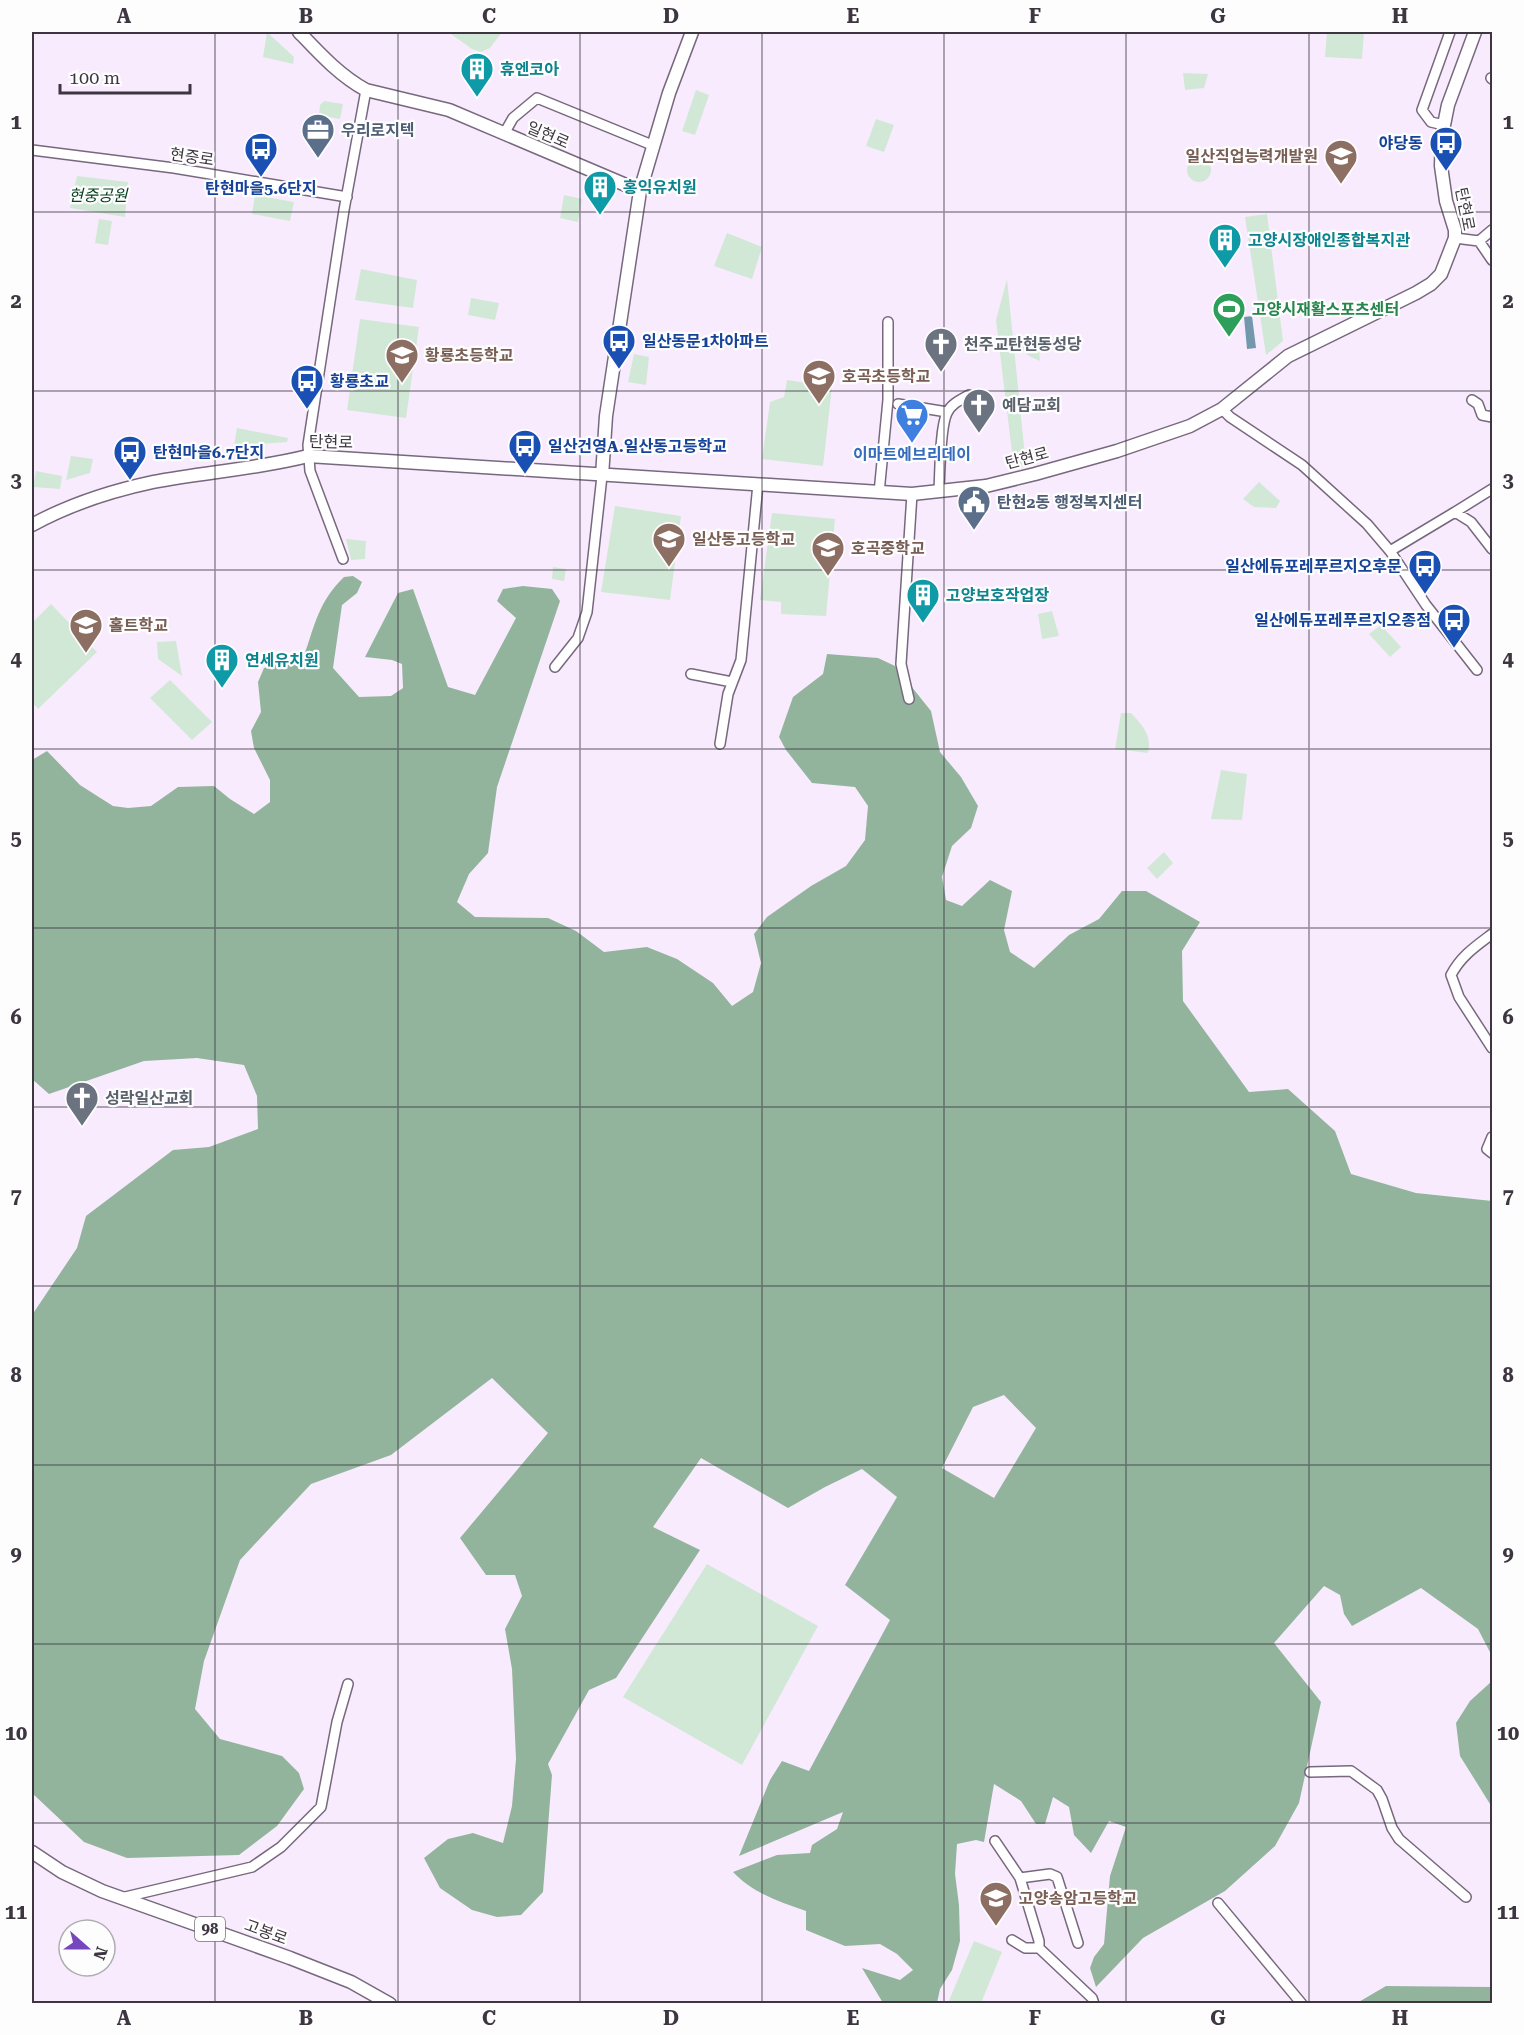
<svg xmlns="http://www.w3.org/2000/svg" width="1524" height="2035" font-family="'Roboto Serif','Noto Sans KR',serif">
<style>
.green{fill:#d1e8d6}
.forest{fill:#93b49c;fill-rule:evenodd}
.water{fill:#7397ab}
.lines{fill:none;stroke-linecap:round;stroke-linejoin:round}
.minor-casing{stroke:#77687d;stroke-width:12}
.major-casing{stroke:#77687d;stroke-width:15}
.minor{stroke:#fff;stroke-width:9}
.major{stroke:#fff;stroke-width:12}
.grid{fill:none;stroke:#3d3640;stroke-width:1.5;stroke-opacity:0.55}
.labels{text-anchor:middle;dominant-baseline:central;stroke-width:4.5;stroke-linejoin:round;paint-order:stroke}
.shield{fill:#fdfdfd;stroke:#777279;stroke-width:1.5}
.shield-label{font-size:15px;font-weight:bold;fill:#3d3640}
.culture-label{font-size:16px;font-weight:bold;fill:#0d838f;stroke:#fdfdfd;text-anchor:start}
.service-label{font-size:16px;font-weight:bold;fill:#4e5e75;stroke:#fdfdfd;text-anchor:start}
.street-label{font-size:16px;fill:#3d3640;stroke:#fdfdfd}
.transit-label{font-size:16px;font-weight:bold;fill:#164399;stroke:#fdfdfd;text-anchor:start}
.education-label{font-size:16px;font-weight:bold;fill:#785e54;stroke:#fdfdfd;text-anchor:start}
.park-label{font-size:16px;font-style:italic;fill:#064020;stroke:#fdfdfd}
.leisure-label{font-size:16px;font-weight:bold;fill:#27864d;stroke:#fdfdfd;text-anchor:start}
.worship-label{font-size:16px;font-weight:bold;fill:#5b616d;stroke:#fdfdfd;text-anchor:start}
.shop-label{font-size:16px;font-weight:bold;fill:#366cbe;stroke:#fdfdfd}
.neatline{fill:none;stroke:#3d3640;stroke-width:2}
.grid-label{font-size:20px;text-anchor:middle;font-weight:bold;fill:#3d3640}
</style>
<rect width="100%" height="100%" fill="#f9ebfe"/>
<path class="green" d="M267,32L294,57L293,64L263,57Z
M448,32H502L490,48L481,52L472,49Z
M1327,32H1364L1362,59L1325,57Z
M1183,73L1208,74L1204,88L1185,90Z
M696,90L709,95L695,135L682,131Z
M324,101L343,104L340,119L319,115L320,105Z
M876,119L894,125L884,152L866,146Z
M1187 170a12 12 0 1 1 24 0a12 12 0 1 1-24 0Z
M77,176L128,182L125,217L70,208Z
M255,195L294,202L290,221L252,214Z
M564,195L582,199L578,222L560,218Z
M1267,214L1283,341L1266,355L1245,217Z
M99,219L112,221L108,245L95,243Z
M727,233L762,247L752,279L714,266Z
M361,269L417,280L413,308L355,300Z
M1007,279L1026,466L1014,469L996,320Z
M471,298L499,303L495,320L468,315Z
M360,319L419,327L406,418L347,410Z
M1028,334C1040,339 1039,349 1040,361L1029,356L1022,350L1023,336Z
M634,354L649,357L646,385L628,382Z
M787,380L832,387L823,466L762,459L770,402L784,397Z
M237,428L288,438L287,442L234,446Z
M71,456L93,459L90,473L66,480Z
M36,471L62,476L60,489L33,487Z
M1259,482L1280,501L1276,508L1254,507L1243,499Z
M615,506L681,516L670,600L601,592Z
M772,513L835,519L826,616L781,614V602L760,600Z
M346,539L366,541L365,559L351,560Z
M553,567L566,569L564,581L552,579Z
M51,604L97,652L38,709L32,702V623Z
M1052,611L1059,636L1042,639L1038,614Z
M1381,625L1401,647L1390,657L1369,634Z
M176,641L182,676L158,659L157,642Z
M170,680L212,722L192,740L150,698Z
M1121,713H1131C1143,726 1152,735 1148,753L1115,749Z
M1221,770L1247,774L1242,820L1211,819Z
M1164,852L1173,863L1157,879L1147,868Z
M707,1564L818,1626L742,1765L623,1697Z
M974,1941L1002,1952L981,2003H948Z"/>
<path class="forest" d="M353,576L362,582L357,593L342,605L333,668L359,697L391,696L403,688L402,664L392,660L365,657L398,593L413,589L448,687L475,695L516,618L497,601L503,589L523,586L552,589L560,601L497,787L488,853L469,874L457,902L475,917L548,918L576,931L604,952L647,947L677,959L713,983L732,1006L753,992L761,963L754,934L767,917L811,886L846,866L865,840L868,806L855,787L812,783L786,750L779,737L793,697L823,674L827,654L878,658L895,666L931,711L940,752L961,777L978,806L971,828L952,846L942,877L946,900L962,906L990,880L1012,891L1004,930L1010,952L1034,968L1069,935L1099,919L1122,891H1146L1200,922L1182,951L1183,1001L1249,1092L1288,1089L1335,1131L1351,1174L1416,1193L1492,1201V1656L1478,1629L1421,1588L1352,1626L1344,1614L1340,1595L1324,1586L1274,1643L1321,1702L1299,1803L1275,1846L1225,1891L1143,1938L1096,1987L1090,1968L1094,1957L1104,1944L1110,1876L1126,1827L1109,1821L1091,1853L1074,1835L1069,1807L1053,1797L1045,1824H1036L1021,1801L994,1784L984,1842L976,1840L957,1844L955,1874L959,1905L960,1941L952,1970L940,1989L937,2003H883L862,1968L900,1980L913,1970L897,1954L880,1944L845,1946L806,1930V1911C779,1902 753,1893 733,1872L777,1855L810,1853L812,1845L837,1829L843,1812L739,1856L770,1780L782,1761L809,1771L890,1620L845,1585L897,1497L862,1469L825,1487L788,1508L701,1458L653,1527L700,1550L616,1678L589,1690L548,1764L552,1775L543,1892L521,1915L497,1917L472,1910L440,1888L424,1858L448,1839L473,1833L503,1843L512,1806L516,1759L512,1669L505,1629L522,1596L515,1575H486L460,1538L548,1433L492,1378L391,1455L311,1484L240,1560L204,1661L195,1709L220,1739L282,1756L299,1773L304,1789L277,1826L239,1855L127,1858L84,1842L32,1793V1315L77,1248L86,1216L173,1150L209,1147L258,1129L257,1096L244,1065L197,1058L144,1061L49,1094L32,1079V760L47,751L80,785L113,806L128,808L151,806L178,787L214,786L230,799L254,814L270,802V780L254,748L251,731L261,712L258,682L264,668L304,656C315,624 319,601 344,577ZM1004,1395L1036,1428L994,1498L942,1468L973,1407Z
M1492,1681V1804H1490L1460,1756L1456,1723L1470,1701Z
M1386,1986L1492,1987V2003L1418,2004L1413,2001L1409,2003H1357Z"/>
<path class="water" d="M1252,316L1256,348L1247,349L1244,317Z"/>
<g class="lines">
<g class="minor-casing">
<path id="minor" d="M1491,78L1492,79
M1444,125L1431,122L1422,110L1450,32
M504,134L513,118L537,98L652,145
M32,150L174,168L347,197
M1455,238L1479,241L1492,260
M1479,241L1492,230
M1472,400L1478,404L1482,415L1492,417
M898,404L947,412
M1222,409L1230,417L1302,465L1367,524L1390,551L1426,605L1477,670
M939,490C940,473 940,427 947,413C951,404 960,400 969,395
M879,493L888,400V322
M1455,512L1492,489
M1390,551L1455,512L1471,522L1492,549
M343,559L310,471L308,445L344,210L366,90
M555,667L578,638L587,612L602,476
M691,674L732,682
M909,699L901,664L912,494
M720,744L728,694L741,660L758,484
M1492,934C1476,946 1461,956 1451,975L1459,997L1492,1048
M1492,1137L1487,1149L1492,1153
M1310,1772L1351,1771L1377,1790L1382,1799L1392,1828L1399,1839L1466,1897
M995,1841L1020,1878L1039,1941V1948
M1020,1878L1050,1874L1057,1877L1078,1943
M121,1898L252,1867L281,1847L321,1807L337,1722L348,1684
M1218,1903L1302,2004
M1012,1940L1025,1948H1039L1092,1998L1094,2004"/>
</g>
<g class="major-casing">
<path id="major" d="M299,32C319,53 340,76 366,90L449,110L640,191
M602,476L606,416L640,191L669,93L692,32
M32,525C70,504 111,491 153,482C205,472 257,469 308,456L912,494L986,486L1035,474L1117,451L1190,426L1222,409L1288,356L1416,293L1431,284L1441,274L1455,238V230L1446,201L1441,166L1442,135L1448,105L1475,32
M32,1852L62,1872L102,1891L290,1958L351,1982L390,2004"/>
</g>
<use href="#minor" class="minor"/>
<use href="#major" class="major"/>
</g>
<path class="grid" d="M215,32V2004M398,32V2004M580,32V2004M762,32V2004M944,32V2004M1126,32V2004M1309,32V2004M32,212H1492M32,391H1492M32,570H1492M32,749H1492M32,928H1492M32,1107H1492M32,1286H1492M32,1465H1492M32,1644H1492M32,1823H1492"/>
<defs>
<g id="building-pin" transform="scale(1.725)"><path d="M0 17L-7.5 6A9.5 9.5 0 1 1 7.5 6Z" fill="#0f9aa8" stroke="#fdfdfd"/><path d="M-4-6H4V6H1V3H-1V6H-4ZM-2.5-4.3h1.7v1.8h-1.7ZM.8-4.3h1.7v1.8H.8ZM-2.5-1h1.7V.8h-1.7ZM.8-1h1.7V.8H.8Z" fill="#fff"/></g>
<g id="office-pin" transform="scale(1.725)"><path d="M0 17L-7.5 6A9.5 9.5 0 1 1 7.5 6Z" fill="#5c6f8a" stroke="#fdfdfd"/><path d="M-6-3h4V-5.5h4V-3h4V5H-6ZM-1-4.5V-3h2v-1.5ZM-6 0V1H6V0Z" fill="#fff"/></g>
<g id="bus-pin" transform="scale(1.725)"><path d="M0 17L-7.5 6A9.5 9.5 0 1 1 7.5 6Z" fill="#1a4fb4" stroke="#fdfdfd"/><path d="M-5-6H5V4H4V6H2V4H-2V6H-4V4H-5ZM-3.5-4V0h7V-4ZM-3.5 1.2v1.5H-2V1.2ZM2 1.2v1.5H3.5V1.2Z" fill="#fff"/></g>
<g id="school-pin" transform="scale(1.725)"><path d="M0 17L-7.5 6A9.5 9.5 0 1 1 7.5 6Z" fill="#8d6e63" stroke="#fdfdfd"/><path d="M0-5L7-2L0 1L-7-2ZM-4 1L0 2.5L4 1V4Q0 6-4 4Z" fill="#fff"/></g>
<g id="stadium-pin" transform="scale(1.725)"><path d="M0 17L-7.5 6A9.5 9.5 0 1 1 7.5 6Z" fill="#2e9e5b" stroke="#fdfdfd"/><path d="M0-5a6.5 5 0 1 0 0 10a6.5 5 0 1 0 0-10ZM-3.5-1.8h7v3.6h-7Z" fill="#fff"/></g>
<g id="church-pin" transform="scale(1.725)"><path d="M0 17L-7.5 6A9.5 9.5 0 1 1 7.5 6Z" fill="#6b7280" stroke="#fdfdfd"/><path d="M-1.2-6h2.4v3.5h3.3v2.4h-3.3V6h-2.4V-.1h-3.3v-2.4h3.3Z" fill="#fff"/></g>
<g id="supermarket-pin" transform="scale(1.725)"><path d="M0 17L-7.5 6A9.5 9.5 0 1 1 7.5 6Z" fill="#3f7fe0" stroke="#fdfdfd"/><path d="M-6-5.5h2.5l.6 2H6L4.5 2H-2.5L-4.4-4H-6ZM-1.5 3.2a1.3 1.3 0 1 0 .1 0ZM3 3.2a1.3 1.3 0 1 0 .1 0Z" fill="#fff"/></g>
<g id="civic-pin" transform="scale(1.725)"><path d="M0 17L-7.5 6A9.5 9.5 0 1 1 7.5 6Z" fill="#5c6f8a" stroke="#fdfdfd"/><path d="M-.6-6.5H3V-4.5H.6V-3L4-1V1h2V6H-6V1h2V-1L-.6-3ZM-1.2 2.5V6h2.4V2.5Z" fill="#fff"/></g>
</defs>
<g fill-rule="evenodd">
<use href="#building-pin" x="477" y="69"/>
<use href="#office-pin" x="318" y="130"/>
<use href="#bus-pin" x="1446" y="143"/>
<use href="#bus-pin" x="261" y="149"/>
<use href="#school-pin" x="1341" y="156"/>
<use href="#building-pin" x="600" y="187"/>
<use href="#building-pin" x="1225" y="240"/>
<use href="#stadium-pin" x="1229" y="309"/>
<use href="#bus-pin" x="619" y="341"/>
<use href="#church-pin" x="941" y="344"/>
<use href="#school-pin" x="402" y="355"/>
<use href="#school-pin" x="819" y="376"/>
<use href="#bus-pin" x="307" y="381"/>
<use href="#church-pin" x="979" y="405"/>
<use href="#supermarket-pin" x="912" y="415"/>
<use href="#bus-pin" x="525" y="446"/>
<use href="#bus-pin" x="130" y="452"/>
<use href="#civic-pin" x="974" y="502"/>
<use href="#school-pin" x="669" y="539"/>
<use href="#school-pin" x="828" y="548"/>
<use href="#bus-pin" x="1425" y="566"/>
<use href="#building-pin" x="923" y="595"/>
<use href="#bus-pin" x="1454" y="620"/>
<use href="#school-pin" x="86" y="625"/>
<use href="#building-pin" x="222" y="660"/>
<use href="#church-pin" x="82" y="1098"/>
<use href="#school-pin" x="996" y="1898"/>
</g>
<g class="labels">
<rect class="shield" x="195" y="1917" width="30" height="24" rx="4.5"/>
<g class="shield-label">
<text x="210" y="1929">98</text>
</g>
<g class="culture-label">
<text x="500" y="69">휴엔코아</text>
<text x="623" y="187">홍익유치원</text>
<text x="1248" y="240">고양시장애인종합복지관</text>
<text x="946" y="595">고양보호작업장</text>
<text x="245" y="660">연세유치원</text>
</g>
<g class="service-label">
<text x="341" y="130">우리로지텍</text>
<text x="997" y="502">탄현2동 행정복지센터</text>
</g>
<g class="street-label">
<text transform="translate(548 135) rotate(23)">일현로</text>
<text transform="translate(192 157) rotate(8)">현중로</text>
<text transform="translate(1465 209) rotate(79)">탄현로</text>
<text transform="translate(331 442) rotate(1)">탄현로</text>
<text transform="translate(1027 458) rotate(-15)">탄현로</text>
<text transform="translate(266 1932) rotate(20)">고봉로</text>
</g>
<g class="transit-label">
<text x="1423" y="143" text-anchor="end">야당동</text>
<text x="261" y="188" text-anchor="middle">탄현마을5.6단지</text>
<text x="642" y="341">일산동문1차아파트</text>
<text x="330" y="381">황룡초교</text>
<text x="548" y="446">일산건영A.일산동고등학교</text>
<text x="153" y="452">탄현마을6.7단지</text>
<text x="1402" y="566" text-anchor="end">일산에듀포레푸르지오후문</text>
<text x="1431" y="620" text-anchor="end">일산에듀포레푸르지오종점</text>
</g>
<g class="education-label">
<text x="1318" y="156" text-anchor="end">일산직업능력개발원</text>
<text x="425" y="355">황룡초등학교</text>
<text x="842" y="376">호곡초등학교</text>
<text x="692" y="539">일산동고등학교</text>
<text x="851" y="548">호곡중학교</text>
<text x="109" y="625">홀트학교</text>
<text x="1019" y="1898">고양송암고등학교</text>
</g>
<g class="park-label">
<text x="98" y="195">현중공원</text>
</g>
<g class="leisure-label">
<text x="1252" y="309">고양시재활스포츠센터</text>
</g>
<g class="worship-label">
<text x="964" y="344">천주교탄현동성당</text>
<text x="1002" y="405">예담교회</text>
<text x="105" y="1098">성락일산교회</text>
</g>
<g class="shop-label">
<text x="912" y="454">이마트에브리데이</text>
</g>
</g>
<rect width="1524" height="2035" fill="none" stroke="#fdfdfd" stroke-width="66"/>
<g transform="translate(87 1948) rotate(111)"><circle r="28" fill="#fdfdfd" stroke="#b0adb1" stroke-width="1.5"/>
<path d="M0-4.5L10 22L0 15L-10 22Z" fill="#7546be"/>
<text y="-9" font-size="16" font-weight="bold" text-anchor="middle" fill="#3d3640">N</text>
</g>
<path d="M60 84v9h130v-9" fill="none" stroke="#3d3640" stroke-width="3"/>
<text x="69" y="84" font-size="18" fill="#3d3640" stroke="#fdfdfd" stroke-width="4.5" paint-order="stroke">100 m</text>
<rect x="33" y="33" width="1458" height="1969" class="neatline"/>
<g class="grid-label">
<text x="124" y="23">A</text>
<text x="306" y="23">B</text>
<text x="489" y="23">C</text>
<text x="671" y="23">D</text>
<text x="853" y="23">E</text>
<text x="1035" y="23">F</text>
<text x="1218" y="23">G</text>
<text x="1400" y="23">H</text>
<text x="16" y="129">1</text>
<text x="1508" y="129">1</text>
<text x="16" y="308">2</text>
<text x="1508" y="308">2</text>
<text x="16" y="487">3</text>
<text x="1508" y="487">3</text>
<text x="16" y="666">4</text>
<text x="1508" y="666">4</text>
<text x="16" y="845">5</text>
<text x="1508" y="845">5</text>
<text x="16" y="1024">6</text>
<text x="1508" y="1024">6</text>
<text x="16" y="1203">7</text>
<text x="1508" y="1203">7</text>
<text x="16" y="1382">8</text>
<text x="1508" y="1382">8</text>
<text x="16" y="1561">9</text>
<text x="1508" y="1561">9</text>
<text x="16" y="1740">10</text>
<text x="1508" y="1740">10</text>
<text x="16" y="1919">11</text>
<text x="1508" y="1919">11</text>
<text x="124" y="2025">A</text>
<text x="306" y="2025">B</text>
<text x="489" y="2025">C</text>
<text x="671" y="2025">D</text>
<text x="853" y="2025">E</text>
<text x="1035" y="2025">F</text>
<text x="1218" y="2025">G</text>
<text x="1400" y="2025">H</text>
</g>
</svg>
